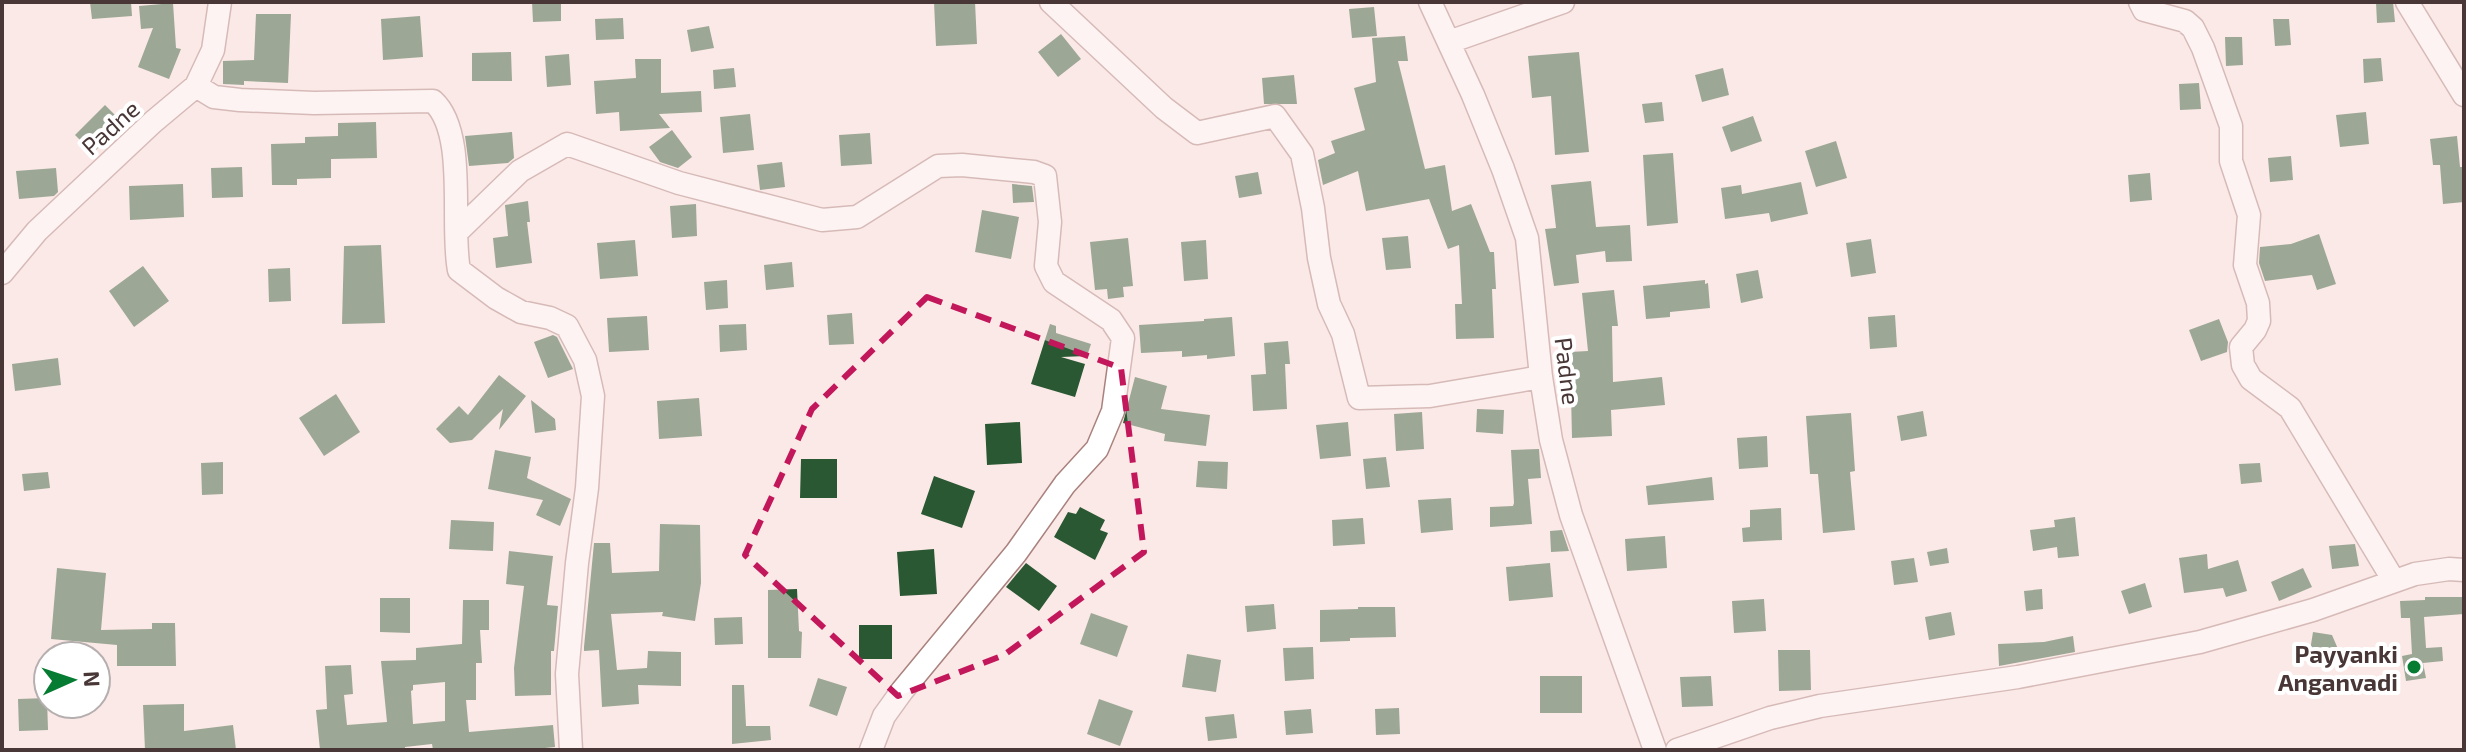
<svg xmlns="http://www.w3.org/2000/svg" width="2466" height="752" font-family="'Exo 2',sans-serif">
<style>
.building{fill:#2a5833;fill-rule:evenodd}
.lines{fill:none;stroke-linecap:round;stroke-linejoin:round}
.minor-casing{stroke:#a9827e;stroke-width:25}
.minor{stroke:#fff;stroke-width:22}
.marked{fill:none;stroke:#c2185b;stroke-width:6;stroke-dasharray:16 10;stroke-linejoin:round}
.poi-dot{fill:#067b32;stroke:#fff;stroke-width:3}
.labels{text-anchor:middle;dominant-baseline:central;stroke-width:8;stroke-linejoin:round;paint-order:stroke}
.street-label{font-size:24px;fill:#483736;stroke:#fff}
.poi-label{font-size:24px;font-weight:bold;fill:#483736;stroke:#fff;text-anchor:end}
</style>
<rect width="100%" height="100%" fill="#fbe9e7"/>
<path class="building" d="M90,2H131L132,16L92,19Z
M532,2H561V21L533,22Z
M934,2H975L977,44L936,46Z
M2376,2H2393L2395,22L2377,23Z
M173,3L176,48L181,49L169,79L138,67L153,28L141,29L139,6Z
M1374,7L1377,36L1352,38L1349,9Z
M256,14H291L288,83L244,81V85L223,84V61L254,60Z
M420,16L423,57L383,60L381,19Z
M623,18L624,39L596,40L595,19Z
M2273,19H2289L2291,45L2275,46Z
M709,26L714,48L691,52L687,30Z
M1061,34L1081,59L1058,77L1038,52Z
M1405,36L1408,61H1398L1425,169L1445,165L1452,211L1471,204L1490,252H1494L1496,289H1492L1494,338L1456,339L1455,304H1462L1459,245L1448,249L1429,199L1366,211L1358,171L1323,185L1318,160L1335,153L1331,141L1365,130L1354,88L1376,82L1372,38Z
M2225,37H2242L2243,65L2226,66Z
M511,52L512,81H472V53Z
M1579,52L1589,152L1555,155L1551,96L1532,98L1528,56Z
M569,54L571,85L547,87L545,56Z
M2381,58L2383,81L2364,83L2363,59Z
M635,59H661V93L701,91L702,112L659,114L670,128L620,131L619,112L596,114L594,81L636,78Z
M734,68L736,87L714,89L713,70Z
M1723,68L1729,95L1702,102L1695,75Z
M1294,75L1297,104H1264L1262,78Z
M2199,83L2201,109L2180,110L2179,84Z
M1662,102L1664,121L1645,123L1642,104Z
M105,105L123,123L93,153L75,135Z
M2366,112L2369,144L2340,147L2336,115Z
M750,114L754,150L723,153L720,117Z
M1753,116L1762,141L1731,152L1722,127Z
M376,122L377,158L331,159V178L297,179V185H272L271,144L305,143V137L338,136V123Z
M672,130L692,157L678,168L660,162L649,147Z
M512,132L514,158L508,163L469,166L465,136Z
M870,133L872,164L841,166L839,135Z
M2457,136L2460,167H2464V202L2443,204L2440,165H2433L2430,139Z
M1836,141L1847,178L1816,187L1805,151Z
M1673,153L1678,223L1647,226L1643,155Z
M2291,156L2293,180L2270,182L2268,158Z
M782,162L785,187L760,190L757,165Z
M242,167L243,197L212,198L211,168Z
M56,168L58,192L54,196L19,199L16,171Z
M1258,172L1262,194L1239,198L1235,176Z
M2150,173L2152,200L2130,202L2128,175Z
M1591,181L1596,227L1630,225L1632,261L1606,262L1605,251L1576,255L1579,283L1554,286L1545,229L1556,228L1551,185Z
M1801,182L1808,214L1771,222L1769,213L1725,219L1721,188L1741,185L1742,194Z
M183,184L184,217L130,220L129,186Z
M1012,184L1032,186L1034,202L1013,203Z
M528,201L530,222H527L532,263L496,268L493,238L508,236L505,205Z
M696,204L697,236L672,238L670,206Z
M982,210L1019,217L1011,259L975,252Z
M2319,234L2336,284L2317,290L2312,275L2265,281L2259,263L2260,247L2291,244Z
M1408,236L1411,268L1386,270L1382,238Z
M1128,238L1133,286L1123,287L1124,297L1108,299L1107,289L1095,290L1090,242Z
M1871,239L1876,273L1851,277L1846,243Z
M635,240L638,276L600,279L597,243Z
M1206,240L1208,279L1184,281L1181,242Z
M381,245L385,323L342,324L344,246Z
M792,262L794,287L766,290L764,265Z
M143,266L169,301L134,327L109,291Z
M290,268L291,301L269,302L268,269Z
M1758,270L1763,298L1741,303L1736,274Z
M727,280L728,308L706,310L704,282Z
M1705,280V284L1708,283L1710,308L1670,312V317L1646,319L1643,286Z
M1614,290L1618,326H1612L1613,382L1662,377L1665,405L1611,410L1612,436L1572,438L1570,352L1588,351L1582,293Z
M852,313L854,344L829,345L827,315Z
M1895,315L1897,347L1870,349L1868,317Z
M647,316L649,350L609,352L607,318Z
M1232,317L1235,356L1207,359V355L1182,357V351L1141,353L1139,325L1204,321V319Z
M2219,319L2228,342L2227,352L2201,361L2189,330Z
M746,324L747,350L720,352L719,325Z
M1050,324L1056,326V333L1091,344L1087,356L1061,357L1085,364L1075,397L1031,384Z
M553,335L557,337L573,369L548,378L534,342Z
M1288,341L1290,364H1285L1287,409L1253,411L1251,375L1266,374L1264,343Z
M58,358L61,385L15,391L12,364Z
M499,375L526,396L499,430L503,409L472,440L450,443L436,429L459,406L468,415Z
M1135,377L1167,386L1161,409L1210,415L1206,446L1164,441L1165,434L1123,423Z
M336,394L360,432L324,456L299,418Z
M699,398L702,436L659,439L657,401Z
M531,400L555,419L556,430L535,433Z
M1477,409L1504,410L1503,434L1476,432Z
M1923,411L1927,436L1901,441L1897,416Z
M1422,412L1424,449L1396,451L1394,414Z
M1851,413L1855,471L1850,472L1855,530L1823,533L1818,474H1810L1806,416Z
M1020,422L1022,463L987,465L985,424Z
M1348,422L1351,456L1320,459L1316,425Z
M1767,436L1768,467L1739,469L1737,438Z
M1539,449L1541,478L1528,479L1532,524L1490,527V507L1513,506L1514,503L1511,450Z
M495,450L531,457L527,478L571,499L560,526L536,515L543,500L488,489Z
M1386,457L1390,487L1366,489L1363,459Z
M801,459H837V498H800Z
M1198,461L1228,462L1227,489L1196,487Z
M223,462V494L202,495L201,463Z
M2260,463L2262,482L2241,484L2239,464Z
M48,472L50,488L24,491L22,474Z
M934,476L975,491L962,528L921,514Z
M1712,477L1714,500L1648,505L1646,486Z
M1451,498L1453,530L1421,533L1418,500Z
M1080,507L1105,520L1100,530L1108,533L1095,560L1054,537L1068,512L1076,514Z
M1781,508L1782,540L1743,542L1742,528L1750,527V510Z
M2075,517L2079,556L2058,558L2057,547L2033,551L2030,530L2055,527L2054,520Z
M1363,518L1365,544L1333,546L1332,520Z
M451,520L494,522L493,551L449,549Z
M660,524L700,525L701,583L695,621L662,616L663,612L611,614L617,670L647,668L648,651L681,652V686L638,685L639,704L602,707L599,650L584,651V647L594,543H610L612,573L659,571Z
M1562,530L1569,551L1551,552L1550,531Z
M1665,536L1667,568L1627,571L1625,539Z
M2355,544L2359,566L2332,569L2329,546Z
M1947,548L1949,563L1930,566L1927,552Z
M934,549L937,594L900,596L897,552Z
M509,551L553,556L547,605L558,606L554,651H551V695L515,696L514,668L524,586L506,584Z
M2207,554L2208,569L2238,560L2247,591L2226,597L2223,588L2184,593L2179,558Z
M1914,558L1918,582L1894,585L1891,561Z
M1026,563L1057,586L1039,611L1006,587Z
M1550,563L1553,597L1509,601L1506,567Z
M57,568L106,573L101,630L152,629V623H175L176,666H117V645L51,639Z
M2303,568L2312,587L2279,601L2271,582Z
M2145,583L2152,607L2129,614L2121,591Z
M797,589L799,631L802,632L801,658H768V590Z
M2042,589L2043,609L2026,611L2024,591Z
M2425,597H2464V614L2424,617L2426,648L2442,647L2443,661L2423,663L2426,678L2406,681L2402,656L2412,654L2410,618H2401L2400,601L2425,600Z
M380,598H410V633L380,632Z
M1764,599L1766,631L1734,633L1732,601Z
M463,600H489V630H480L482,663H476V700H466L469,732L553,725L555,747L525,750H433L432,744L405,747V750H357V748L320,750L316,710L327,709L325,666L351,665L353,694L344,695L347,725L387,722L381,661L416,660V648L462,644ZM445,682V721L413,724L411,691L413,690V685Z
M1274,604L1276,629L1247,632L1245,606Z
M1358,607H1395L1396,637L1350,638V641L1320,642V610L1358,609Z
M1951,612L1955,635L1929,640L1925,617Z
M1091,613L1128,626L1117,657L1080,644Z
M742,617L743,644L715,645L714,618Z
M859,625H892V659H859Z
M2313,632L2332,635L2344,663L2309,657Z
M2073,636L2075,652L1999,666L1998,644L2044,642Z
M1313,647L1314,679L1285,681L1283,648Z
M1778,650H1810L1811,690L1779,691Z
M1187,654L1221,660L1216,692L1182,687Z
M1540,676H1582V713H1540Z
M1711,676L1713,706L1682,707L1680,677Z
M818,678L847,687L837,716L809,706Z
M732,685H744L746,726H770L771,740L732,744Z
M47,698L48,730L19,731L18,699Z
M1099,699L1133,711L1120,746L1087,734Z
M184,704V731L233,725L236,750H145L143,705Z
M1399,708L1400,734L1376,735L1375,709Z
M1311,709L1313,733L1286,735L1284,711Z
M1234,714L1237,738L1208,741L1205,717Z"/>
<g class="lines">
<g class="minor-casing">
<path id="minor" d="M1051,2L1164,108L1197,133L1275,116L1302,154L1313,208L1319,258L1329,304L1343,334L1359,398L1430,396L1541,377
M1430,2L1473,95L1503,169L1527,238L1541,377L1551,440L1571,515L1655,750
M2140,2L2144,10L2185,21L2193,28L2203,48L2231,126V161L2249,215L2245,265L2258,303L2259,321L2255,330L2241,347L2243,365L2251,379L2290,408L2394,581
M2407,2L2464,95
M1449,42L1563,2
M196,86L214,97L240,100L314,103L433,101C468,133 450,225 459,270L496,298L521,312L550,318L567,326L585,360L593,396L587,488L577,563L567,674L571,750
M458,231L520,171L567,144L679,183L822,220L857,217L938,166L962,165L1034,172L1045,176L1050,222L1046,266L1054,282L1111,320L1123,338L1113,411L1097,449L1065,484L1016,553L902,691L884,716L871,750
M2,273L37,231L153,122L196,86L213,50L220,2
M1677,750L1770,718L1820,706L2018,677L2200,642L2313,610L2415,574L2449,569L2464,570"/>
</g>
<use href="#minor" class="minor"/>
</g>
<path d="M0 0H2466V752H0ZM927,297L1121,368L1144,552L1004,655L898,696L745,555L812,409Z" fill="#fbe9e7" fill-opacity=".55" fill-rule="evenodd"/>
<path class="marked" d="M927,297L1121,368L1144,552L1004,655L898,696L745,555L812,409Z"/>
<circle class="poi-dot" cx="2414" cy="667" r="8"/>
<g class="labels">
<g class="street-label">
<text transform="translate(110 127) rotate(-42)">Padne</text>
<text transform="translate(1568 371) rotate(83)">Padne</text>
</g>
<g class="poi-label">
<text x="2398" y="653">Payyanki<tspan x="2398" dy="28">Anganvadi</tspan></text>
</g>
</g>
<rect width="2466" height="752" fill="none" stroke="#483736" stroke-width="8"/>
<g transform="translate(72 680) rotate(87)"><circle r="38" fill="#ffffff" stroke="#b6afaf" stroke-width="2"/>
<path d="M0-6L14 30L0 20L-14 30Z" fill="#067b32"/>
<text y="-12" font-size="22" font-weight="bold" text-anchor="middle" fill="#483736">N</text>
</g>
</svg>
